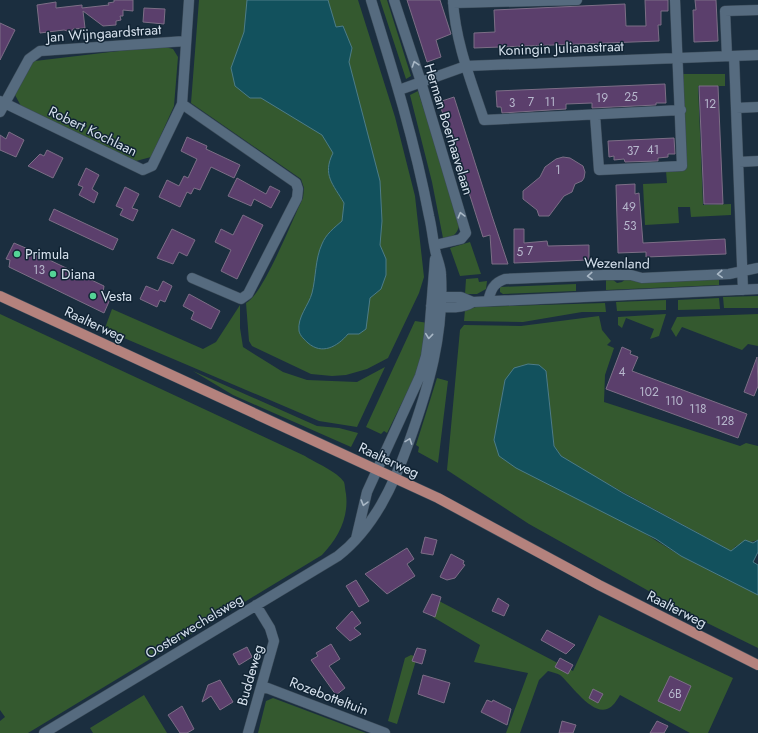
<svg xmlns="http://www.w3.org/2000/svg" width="758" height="733" font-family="Jost,sans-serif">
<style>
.green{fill:#34592f}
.water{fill:#12515d;stroke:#4d7c88}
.building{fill:#5b3f6c;stroke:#7c6e86}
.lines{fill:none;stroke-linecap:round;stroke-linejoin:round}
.minor-casing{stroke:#3b4b59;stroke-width:11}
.major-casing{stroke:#3b4b59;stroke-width:11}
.minor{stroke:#566b7f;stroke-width:10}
.major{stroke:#b4827d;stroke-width:10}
.oneway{stroke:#a9b8c6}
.poi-dot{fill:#54d396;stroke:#112434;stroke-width:1.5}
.labels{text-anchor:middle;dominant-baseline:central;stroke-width:3;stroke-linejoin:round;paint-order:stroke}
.number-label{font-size:12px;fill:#b7b8cd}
.street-label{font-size:14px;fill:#d6e1ed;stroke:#112434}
.poi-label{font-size:14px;fill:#d6e1ed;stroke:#112434;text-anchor:start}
</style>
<rect width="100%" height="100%" fill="#1b2e3f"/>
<path class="green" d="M199,0H358L395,117L415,196L424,277L419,293L388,358L367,369L346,375L332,376L311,374L252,346L249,341L246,303C263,295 293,218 303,198L304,188L301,179L191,103Z
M380,0H387L411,76L406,79Z
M161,46L173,49L178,57L174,106L151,157L136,161L21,106L15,95L31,63L35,61Z
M683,74H725V86H698L703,205L731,204V215L691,217L690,207H678L679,223L645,225L643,184L667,183L666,171L686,170Z
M418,91L460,223C457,234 455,237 443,238L432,182L410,95Z
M470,242L481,274L460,276L450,248Z
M719,277V285L606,290V279H612L617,283L622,282L627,278Z
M478,278L479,282L487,281L486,289L477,294H465L466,279Z
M576,284V291L503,294L500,292V287Z
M758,296V308H724L723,297Z
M719,298L720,309L678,310V300Z
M666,300V310L617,311L616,302Z
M605,303L606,312H582L523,322L464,321L465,310L476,307Z
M240,305V328L243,347L283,372L307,380L357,382L385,367L357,427L319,421L124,338L105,328L112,309L203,349L216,342Z
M0,314L305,456C314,462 338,472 344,482C345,485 345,490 346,494C349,518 338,538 322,555L28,733H0V721L5,717L0,710Z
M666,314L659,336L650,339L654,329L626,318L622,328L618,325V317Z
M758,314V346L748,344L742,350L682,327L676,337L671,329L677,317Z
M599,316L602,330L611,341L607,345L614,348L605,375L604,402L740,446L746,443L758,446V540L736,546L731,551L575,466L561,456L554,446L546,371L505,380L494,440L681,556L758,595V648L697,618L529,524L447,470L460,330L464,325L521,326Z
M415,321L428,323L417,372L387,433L384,431L381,434L366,427Z
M193,371L317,426L339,428L358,433L351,447L233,395Z
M437,378L448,381L438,463L418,452L419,447L416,445Z
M439,601L573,671L599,615L733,678L708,733H690L620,695C617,700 613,707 607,709C591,715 570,683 560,675C557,673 551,672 548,671L539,680L520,733H506L528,673L474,662L480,645L433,617Z
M411,655L417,657L397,724L388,721L405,658Z
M144,695L167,733H93L90,728Z
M273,698L366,733H258L266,701Z"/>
<path class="water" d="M247,0H328L336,27L343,26L352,48L349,62L380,181L382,221L380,245L386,259V275L381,289L370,298L366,329L359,334H348C337,347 322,355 308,343C305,340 300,336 299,331C297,317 309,305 312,293C316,278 315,259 322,244C326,234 334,228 342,221L344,203C333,184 322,175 333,153L322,135L261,98H250L235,86L231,68L244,32Z
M528,364L539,365L546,371L554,446L561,456L623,493L731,551L745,540L753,543L758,540V552L753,562L758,565V595L681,556L656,539L516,468L499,456L494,440L505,380L514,368Z"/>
<path class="building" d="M114,0H133V11L123,10V16H120L121,20L116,21V25L103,26L83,11L85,28L73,29L71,32L64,30L40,33L37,5L56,2V8L82,5V8L109,5L108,3L114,2Z
M407,0H440L451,34L436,40L441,57L427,62Z
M645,0H668V11H661V25H658L659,41L474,48V33L495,32L494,10L625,4L626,26H646Z
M695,0H716L718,41L694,42L693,10H696Z
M144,8L165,9L164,24L143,22Z
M0,23L15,30L0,60Z
M665,84L666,103H656V105L592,108V103L566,104V109L502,113L501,107H497L496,91Z
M699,86H718L723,204H704Z
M454,97L492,216L508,264H492L490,235L483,237L471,199L439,102Z
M9,132L24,140L16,157L0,150V135L6,139Z
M187,137L207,146L206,149L240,165L234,178L211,167L200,190L194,188L191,194L187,192L180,207L159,197L167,180L179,186L184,176L188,178L197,159L181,151Z
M674,138L675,154H668V157L658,158V161L625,162L624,159L614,160V156L609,157L608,141Z
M47,150L63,158L53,178L28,166L40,154L44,156Z
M563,157L570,158L583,166L585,172L584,178L582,181L575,184L572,192L564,196L549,216H539L537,210L523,199V191L540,177L545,167L556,159Z
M86,168L99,175L92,189L98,193L94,203L79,195L83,187L78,185Z
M237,178L266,194L270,186L280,191L271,208L254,199L251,206L228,196Z
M635,184V194L639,193L643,243L725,239L726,254L646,257V252L618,253L616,185Z
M125,187L139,194L132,208L138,210L133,221L120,215L123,209L116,206Z
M54,209L118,239L113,250L49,220Z
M243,215L263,225L237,279L221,271L231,250L215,242L221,229L233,235Z
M172,229L195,240L187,256L179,252L173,264L157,258Z
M514,229H524V243L547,241L548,246L589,245V260L514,263Z
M14,243L42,255L41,256L104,286L103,293L111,297L104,313L9,267L10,260L6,259Z
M163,281L172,286L165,302L160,300L157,307L140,299L146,286L158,291Z
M189,294L220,311L211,329L191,319L194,312L183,306Z
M622,347L631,351L630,354L638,357L632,371L747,414L738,438L606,389Z
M757,357L758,386L754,396L744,392Z
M425,537L437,540L433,555L421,553Z
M407,548L414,559L407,564L415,576L387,594L365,574Z
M451,554L464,561L463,564L465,565L455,578L447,580L440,577Z
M356,580L369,601L359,607L346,586Z
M432,594L441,597L435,617L423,612Z
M498,598L509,605L504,616L492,611Z
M352,611L361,623L354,628L361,634L350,641L336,628Z
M547,630L575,645L566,654L541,640Z
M331,644L340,659L329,666L345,688L336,695L311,660L318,656L316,653Z
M247,647L252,657L239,665L233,654Z
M417,648L426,650L422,664L412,661Z
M560,658L573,665L568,674L555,667Z
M423,675L450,683L444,703L418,694Z
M670,676L691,686L680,711L658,701Z
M220,680L233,702L220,710L211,696L202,702L208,685Z
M593,689L603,694L598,703L589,698Z
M487,700L492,702L493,700L511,709L507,725L481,712Z
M182,706L194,729L187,733H180L168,715Z
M562,721L576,725L573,733H559Z
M657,721L668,726L664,733H650Z"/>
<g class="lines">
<g class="minor-casing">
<path id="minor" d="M394,0L421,82L466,233L461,239L435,245
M453,0C455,41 471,81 484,120L681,110
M453,3L577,0
M727,56L725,11L758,10
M734,56L743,290
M399,90L466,66L758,55
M0,101L143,170L152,166L182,104L189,0
M182,104L296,183L298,189L297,198L248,294L241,299L192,278
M736,108L758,107
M0,112L29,59L40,51L186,41
M595,115L599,170L682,166L675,0
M739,162L758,161
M436,297H461L473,302
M488,301C491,290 493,283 505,279L604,275H631L642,278L729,274L758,268
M431,306C445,307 460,310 473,302L758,289
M356,539L367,492L420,376L426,356L429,335L435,259
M262,686L385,733
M44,733L338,556C374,528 394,484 409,442C429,386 444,335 441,275C441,268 438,261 436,254C433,242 432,228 429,216C415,142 393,71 371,0
M248,733L274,641L270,628L256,605"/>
</g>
<g class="major-casing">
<path id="major" d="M0,296L438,498L599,585L758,665"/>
</g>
<use href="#minor" class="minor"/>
<use href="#major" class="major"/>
</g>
<defs><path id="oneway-chevron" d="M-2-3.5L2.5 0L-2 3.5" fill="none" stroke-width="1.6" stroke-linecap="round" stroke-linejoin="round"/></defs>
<g class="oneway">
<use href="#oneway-chevron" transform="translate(415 64) rotate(-108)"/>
<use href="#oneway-chevron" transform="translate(461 215) rotate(-105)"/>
<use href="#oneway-chevron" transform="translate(720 274) rotate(177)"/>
<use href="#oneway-chevron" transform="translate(590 276) rotate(177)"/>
<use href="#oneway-chevron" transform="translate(429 336) rotate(96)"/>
<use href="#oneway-chevron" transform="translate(409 441) rotate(-70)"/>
<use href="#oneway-chevron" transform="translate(364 503) rotate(106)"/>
</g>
<g class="poi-dot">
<circle cx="17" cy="254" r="4"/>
<circle cx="53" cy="274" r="4"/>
<circle cx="93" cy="296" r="4"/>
</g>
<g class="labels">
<g class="number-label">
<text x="631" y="97">25</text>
<text x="602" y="98">19</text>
<text x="531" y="102">7</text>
<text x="550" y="102">11</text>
<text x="512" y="103">3</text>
<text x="710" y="104">12</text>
<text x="653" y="150">41</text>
<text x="633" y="151">37</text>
<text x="558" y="170">1</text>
<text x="629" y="207">49</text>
<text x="630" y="226">53</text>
<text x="530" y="251">7</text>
<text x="520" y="252">5</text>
<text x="39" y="270">13</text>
<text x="622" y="372">4</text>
<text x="649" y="392">102</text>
<text x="674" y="401">110</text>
<text x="698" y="409">118</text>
<text x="725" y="421">128</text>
<text x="675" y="694">6B</text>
</g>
<g class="street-label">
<text transform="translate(104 33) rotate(-4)">Jan Wijngaardstraat</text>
<text transform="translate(561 48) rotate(-2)">Koningin Julianastraat</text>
<text transform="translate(449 129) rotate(73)">Herman Boerhaavelaan</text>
<text transform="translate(93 131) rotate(26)">Robert Kochlaan</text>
<text transform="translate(617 263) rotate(1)">Wezenland</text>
<text transform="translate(95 324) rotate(25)">Raalterweg</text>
<text transform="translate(389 460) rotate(25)">Raalterweg</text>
<text transform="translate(677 609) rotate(27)">Raalterweg</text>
<text transform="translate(194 626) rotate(-31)">Oosterwechelsweg</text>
<text transform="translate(250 675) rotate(-74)">Buddeweg</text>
<text transform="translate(329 696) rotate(21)">Rozebotteltuin</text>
</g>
<g class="poi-label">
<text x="25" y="254">Primula</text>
<text x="61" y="274">Diana</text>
<text x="101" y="296">Vesta</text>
</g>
</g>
</svg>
